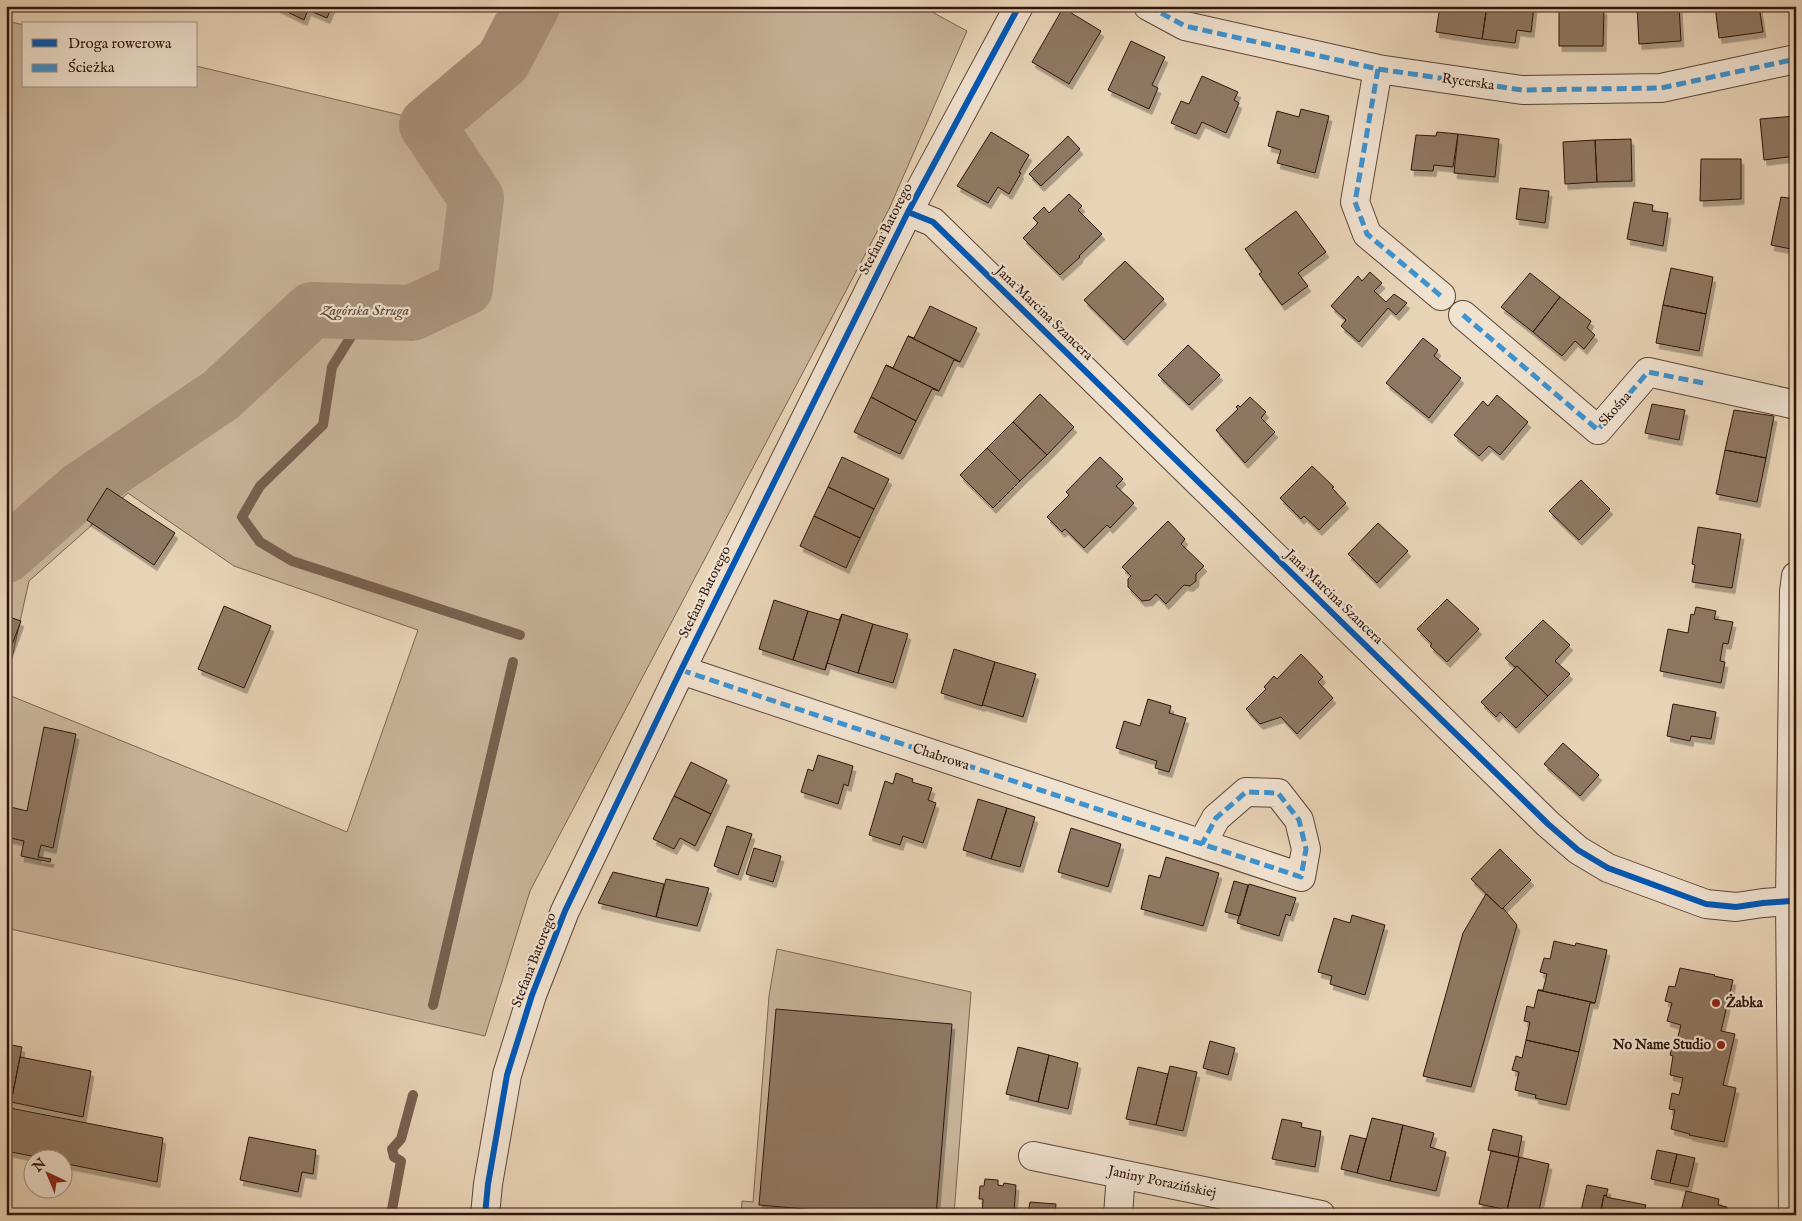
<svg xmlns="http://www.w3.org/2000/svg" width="1802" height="1221" font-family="'IM FELL English',serif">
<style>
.green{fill:#c8b399;stroke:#7b6452}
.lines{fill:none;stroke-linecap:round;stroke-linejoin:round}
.stream{stroke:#78604f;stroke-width:10}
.river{stroke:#a9927c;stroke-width:56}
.building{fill:#8f7864;stroke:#2e150c;filter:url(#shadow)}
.minor-casing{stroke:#5c4436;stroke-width:30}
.tertiary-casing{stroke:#5c4436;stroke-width:30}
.minor{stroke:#f0e2d0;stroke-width:28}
.tertiary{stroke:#f0e2d0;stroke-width:28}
.quiet{stroke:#3c93d2;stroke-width:5;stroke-dasharray:10 5;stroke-linecap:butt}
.cycleway-casing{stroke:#f0e2d0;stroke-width:9}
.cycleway{stroke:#0057b8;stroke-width:6}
.poi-dot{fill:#8f2418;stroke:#f0e2d0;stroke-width:2}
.labels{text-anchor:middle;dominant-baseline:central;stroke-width:4.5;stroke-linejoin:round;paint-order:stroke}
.street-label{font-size:14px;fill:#2e150c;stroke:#f0e2d0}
.poi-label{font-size:14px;font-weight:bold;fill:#2e150c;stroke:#f0e2d0;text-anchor:start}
.water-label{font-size:15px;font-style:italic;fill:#5f4739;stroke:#f0e2d0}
</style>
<defs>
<filter id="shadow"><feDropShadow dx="3" dy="5.5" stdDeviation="0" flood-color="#0004"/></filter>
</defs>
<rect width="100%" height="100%" fill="#e8d3b6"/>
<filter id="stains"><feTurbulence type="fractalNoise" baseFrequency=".004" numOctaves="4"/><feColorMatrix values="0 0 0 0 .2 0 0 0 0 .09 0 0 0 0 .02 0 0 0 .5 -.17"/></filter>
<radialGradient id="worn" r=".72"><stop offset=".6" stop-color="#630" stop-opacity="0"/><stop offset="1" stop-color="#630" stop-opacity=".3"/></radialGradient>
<path class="green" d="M518,6H872L882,12L885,6H921L967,31L889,209L530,891L485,1036L6,928V694L347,832L418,630L234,566L128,493L29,581L6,685V21L24,25V86H196V66L413,118Z
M777,949L971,992L954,1215H741L742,1201L753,1202L769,996Z"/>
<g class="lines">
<path class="stream" d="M367,311L332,367L323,425L260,486L242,517L260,542L292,561L520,635
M433,1005L513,662
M391,1215L401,1161L394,1157L392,1149L401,1139L413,1095"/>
<path class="river" d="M6,555L80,490L221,395L312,310L412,313L465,288L476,198L427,125L503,61L532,6"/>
</g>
<path class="building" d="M275,6H332L327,18L308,10L304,20Z
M1440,6H1487L1482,39L1436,32Z
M1487,6H1534L1531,32L1517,30L1515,43L1482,39Z
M1637,6H1679L1681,41L1639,44Z
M1715,6H1759L1763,32L1719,38Z
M1063,8L1101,31L1069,84L1032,62Z
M1559,9H1604L1603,46H1559Z
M1131,41L1165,57L1152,85L1158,88L1149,109L1108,90Z
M1202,76L1238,92L1234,100L1239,103L1226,133L1202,122L1196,134L1171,123L1181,101L1189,104Z
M1301,109L1329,116L1315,173L1277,163L1281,150L1268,146L1277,111L1299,117Z
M1796,116V156L1764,160L1760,119Z
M991,132L1029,155L1019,172L1021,173L1009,194L998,187L988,203L957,186Z
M1437,132L1458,134L1453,167L1434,165L1433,171L1411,170L1416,135L1436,136Z
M1458,134L1499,139L1495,177L1454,173Z
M1068,136L1080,149L1041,186L1029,174Z
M1631,139L1632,181L1597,182L1595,140Z
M1595,140L1597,182L1565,184L1563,142Z
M1701,159H1741V199L1700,201Z
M1520,188L1549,191L1545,223L1516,219Z
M1069,194L1082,206L1078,210L1102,234L1079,256L1080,257L1060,275L1023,238L1038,223L1033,218L1044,207L1049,213Z
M1781,197L1796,199V250L1771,245Z
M1634,202L1653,205L1652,211L1668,213L1663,246L1627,239Z
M1296,211L1326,252L1298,273L1308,286L1282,305L1259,274L1262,272L1245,249Z
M1125,261L1164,299L1124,340L1084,300Z
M1671,268L1713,277L1706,314L1663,305Z
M1370,272L1382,283L1374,291L1386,302L1394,294L1407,303L1396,315L1388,308L1359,342L1341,326L1346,320L1331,306L1358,276L1362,281Z
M1530,273L1560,297L1533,332L1501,307Z
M1560,297L1591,321L1587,328L1595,335L1584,349L1575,341L1562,356L1533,332Z
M1663,305L1706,314L1699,351L1656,343Z
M930,306L977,328L960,362L908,336L914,338Z
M908,336L960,362L954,360L939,391L886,365L893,368Z
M1423,338L1438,350L1434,356L1461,378L1429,418L1386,383Z
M1188,345L1220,375L1189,405L1158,375Z
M886,365L939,391L932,389L916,421L871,397Z
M1040,394L1074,427L1047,455L1013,422Z
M1497,395L1528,422L1500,455L1489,446L1479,456L1454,435L1483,401L1488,406Z
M871,397L916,421L900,454L854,432Z
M1250,397L1266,412L1261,418L1275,432L1245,463L1216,430L1238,409L1236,407L1238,405L1240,407Z
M1652,404L1685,410L1679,440L1645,433Z
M1734,410L1774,416L1766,458L1725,450Z
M1013,422L1047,455L1020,481L987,448Z
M987,448L1020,481L993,508L960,475Z
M1725,450L1766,458L1757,502L1716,494Z
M842,457L889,479L874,509L828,487Z
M1100,457L1123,479L1116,486L1134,503L1110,528L1107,525L1084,548L1065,529L1062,532L1047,517L1069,495L1066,492Z
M1312,466L1334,487L1332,488L1346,503L1319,530L1304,516L1301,519L1280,498Z
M1581,480L1610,509L1579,540L1549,511Z
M828,487L874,509L860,538L814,516Z
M107,488L175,533L154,565L87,520Z
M814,516L860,538L846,568L800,546Z
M1168,521L1185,539L1181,544L1204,566L1196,574V581L1190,586L1184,585L1166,604L1156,594L1150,600L1142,601L1128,587V579L1131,576L1122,567Z
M1378,523L1408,551L1377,583L1348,554Z
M1698,527L1741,534L1732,588L1692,582L1695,565L1692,564Z
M1447,599L1479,629L1447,662L1430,646L1432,644L1417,629Z
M774,600L808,611L793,660L759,649Z
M224,606L271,626L244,688L198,669Z
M1696,607L1716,611L1714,619L1733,622L1728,644L1723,643L1720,661L1725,662L1721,683L1660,671L1668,629L1688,633L1691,614L1694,615Z
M808,611L839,620L842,614L825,670L793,660Z
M842,614L873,624L858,673L827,663L825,670Z
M6,616L21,621L6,661Z
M1543,620L1570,645L1555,661L1570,674L1548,696L1517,666L1515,667L1505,658Z
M873,624L908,634L893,683L858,673Z
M954,649L995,662L982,706L941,693Z
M1301,654L1323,677L1318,682L1333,698L1297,734L1281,717L1260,724L1246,709L1266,689L1264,687L1274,676L1277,679Z
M995,662L1036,674L1023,717L983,705L982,706Z
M1517,666L1548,696L1516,728L1500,712L1496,717L1481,702Z
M1148,699L1171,706L1169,713L1186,718L1169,772L1155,768L1157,761L1116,748L1124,721L1140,726Z
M1673,704L1716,712L1711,739L1691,736L1690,741L1667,736Z
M44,727L76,734L53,848L41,845L38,857L51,859L50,862L21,856L24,841L6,837V806L27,811Z
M1563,743L1599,775L1580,796L1544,764Z
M818,755L853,766L848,786L844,784L838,804L801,792L808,769L813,771Z
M691,762L727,780L711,814L674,796Z
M896,773L913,779L912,782L932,788L928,800L936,803L923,843L903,836L900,845L869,835L885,781L893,784Z
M674,796L711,814L695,846L680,838L674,849L653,839Z
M978,799L1007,808L991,859L963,850Z
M1007,808L1035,817L1020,867L991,859Z
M727,826L752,834L738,875L714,866Z
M1071,828L1121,844L1108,887L1058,872Z
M754,848L781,856L773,882L746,874Z
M1500,849L1531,880L1502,909L1471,879Z
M1166,857L1219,873L1203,926L1141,909L1149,875L1160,878Z
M613,872L664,884L656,917L598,903Z
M666,879L709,888L697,926L656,917Z
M1234,881L1248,885L1240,916L1225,912Z
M1249,884L1296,898L1290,916L1286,914L1279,936L1237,923Z
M1486,894L1502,909L1503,908L1517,925L1471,1087L1423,1076L1463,933Z
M1352,915L1385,925L1365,995L1330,984L1332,976L1318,972L1334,918L1350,923Z
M1554,941L1575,946L1576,943L1607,950L1595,1003L1538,990H1543L1547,974L1540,972L1544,958L1550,959Z
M1680,968L1715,975L1714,976L1733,980L1721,1031L1735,1034L1723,1085L1736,1088L1724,1142L1689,1135L1690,1134L1671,1129L1675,1110L1669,1109L1672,1093L1679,1095L1683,1078L1670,1075L1673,1056L1670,1055L1674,1040H1677L1681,1025L1667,1021L1672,1003L1665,1001L1669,986L1675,987Z
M1538,990L1595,1003H1590L1579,1052L1526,1040L1530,1022L1524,1021L1527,1006L1534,1008Z
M776,1009L952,1024L936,1215H874L759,1205Z
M1526,1040L1579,1052L1566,1105L1535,1098L1536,1095L1515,1090L1519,1072L1512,1070L1516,1056L1522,1058Z
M1210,1041L1235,1048L1228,1075L1203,1068Z
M6,1044L22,1047L6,1128Z
M1018,1047L1049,1055L1038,1102L1006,1094Z
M1049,1055L1078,1063L1068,1109L1038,1102Z
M20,1057L91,1071L83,1117L11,1102Z
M1170,1066L1197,1072L1183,1131L1156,1125Z
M1138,1067L1168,1074L1156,1125L1126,1119Z
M10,1108L163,1138L157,1182L62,1163V1158H42L6,1151V1128Z
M1372,1118L1403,1125L1390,1181L1357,1173Z
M1282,1119L1302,1123L1301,1127L1321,1131L1315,1167L1272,1159Z
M1403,1125L1434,1133L1430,1147L1446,1152L1436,1191L1390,1181Z
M1493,1129L1522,1136L1518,1157L1488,1150Z
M1350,1135L1366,1139L1357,1173L1341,1169Z
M249,1137L316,1150L313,1174L302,1172L298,1192L240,1180Z
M1657,1150L1677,1154L1670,1183L1651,1179Z
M1491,1151L1519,1157L1507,1210L1479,1204Z
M1677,1154L1695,1158L1688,1187L1670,1183Z
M1519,1157L1549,1164L1538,1215H1526L1507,1210Z
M985,1179L998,1180V1185L1003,1186L1004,1183L1016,1185L1014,1212L1028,1213L1030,1202L1056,1204L1055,1215H982L983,1199H979L980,1186H984Z
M1587,1185L1608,1189L1606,1196L1604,1195L1600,1215H1580Z
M1686,1191L1719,1199L1718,1205L1727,1207L1725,1215H1680Z
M1604,1195L1607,1196L1606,1197L1646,1205L1643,1215H1600Z"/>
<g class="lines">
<g class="minor-casing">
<path id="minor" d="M1148,6L1185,26L1378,69L1522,90L1661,88L1796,59
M1378,69L1355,202L1367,234L1441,296
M908,212L933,222L1548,824L1578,850L1608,868L1706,904L1736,907L1763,903L1790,901
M1463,315L1598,430L1648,372L1796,405
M681,670L1301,877L1306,849L1299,820L1278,793L1246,792L1216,818L1202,844
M1033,1156L1321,1215
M1118,1215L1121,1174"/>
</g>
<g class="tertiary-casing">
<path id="tertiary" d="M485,1215L488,1184L507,1075L532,995L565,911L681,670L908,212L1019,6
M1793,1215L1790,901L1794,591L1796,576"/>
</g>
<use href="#minor" class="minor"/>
<use href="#tertiary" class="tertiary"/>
<path class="quiet" d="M1148,6L1185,26L1378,69L1522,90L1661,88L1796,59
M1378,69L1355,202L1367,234L1441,296
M1463,315L1598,430L1648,372L1708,384
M681,670L1301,877L1306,849L1299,820L1278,793L1246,792L1216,818L1202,844
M1791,789L1796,790
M1793,1214L1796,1212"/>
<g class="cycleway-casing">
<path id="cycleway" d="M908,212L933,222L1548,824L1578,850L1608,868L1706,904L1736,907L1763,903L1790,901
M485,1215L488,1184L507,1075L532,995L565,911L681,670L908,212L1019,6"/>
</g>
<use href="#cycleway" class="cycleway"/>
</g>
<g class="poi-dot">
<circle cx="1716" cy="1003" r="5"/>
<circle cx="1721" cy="1045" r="5"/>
</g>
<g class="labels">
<g class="street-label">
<text transform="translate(1468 82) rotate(8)">Rycerska</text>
<text transform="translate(886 229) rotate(-63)">Stefana Batorego</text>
<text transform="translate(1044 313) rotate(44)">Jana Marcina Szancera</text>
<text transform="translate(1615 409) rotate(-48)">Skośna</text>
<text transform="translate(705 592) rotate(-64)">Stefana Batorego</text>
<text transform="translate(1334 597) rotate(44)">Jana Marcina Szancera</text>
<text transform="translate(941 757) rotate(18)">Chabrowa</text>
<text transform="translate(534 960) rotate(-69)">Stefana Batorego</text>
<text transform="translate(1162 1182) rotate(12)">Janiny Porazińskiej</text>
</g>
<g class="poi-label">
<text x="1726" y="1003">Żabka</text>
<text x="1711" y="1045" text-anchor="end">No Name Studio</text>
</g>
<g class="water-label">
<text x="365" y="310">Zagórska Struga</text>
</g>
</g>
<rect width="1802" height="1221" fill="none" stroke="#e8d3b6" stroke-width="25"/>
<rect x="8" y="8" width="1787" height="1206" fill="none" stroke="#2e150c" stroke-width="2.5"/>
<rect x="12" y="12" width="1777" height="1196" fill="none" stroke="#2e150c"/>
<rect x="22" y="22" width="175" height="65" fill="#f0e2d0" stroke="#a29082"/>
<rect x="32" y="39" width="25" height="8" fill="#0057b8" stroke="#a29082"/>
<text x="68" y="48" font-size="15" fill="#2e150c">Droga rowerowa</text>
<rect x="32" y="64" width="25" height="8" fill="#3c93d2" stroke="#a29082"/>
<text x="68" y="72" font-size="15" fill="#2e150c">Ścieżka</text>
<g transform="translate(48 1174) rotate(316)"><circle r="24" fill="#f0e2d0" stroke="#a29082"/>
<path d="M0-4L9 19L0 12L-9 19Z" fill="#8f2418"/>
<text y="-8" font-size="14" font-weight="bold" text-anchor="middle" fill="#2e150c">N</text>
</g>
<rect width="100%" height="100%" filter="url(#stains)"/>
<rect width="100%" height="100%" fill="url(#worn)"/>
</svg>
